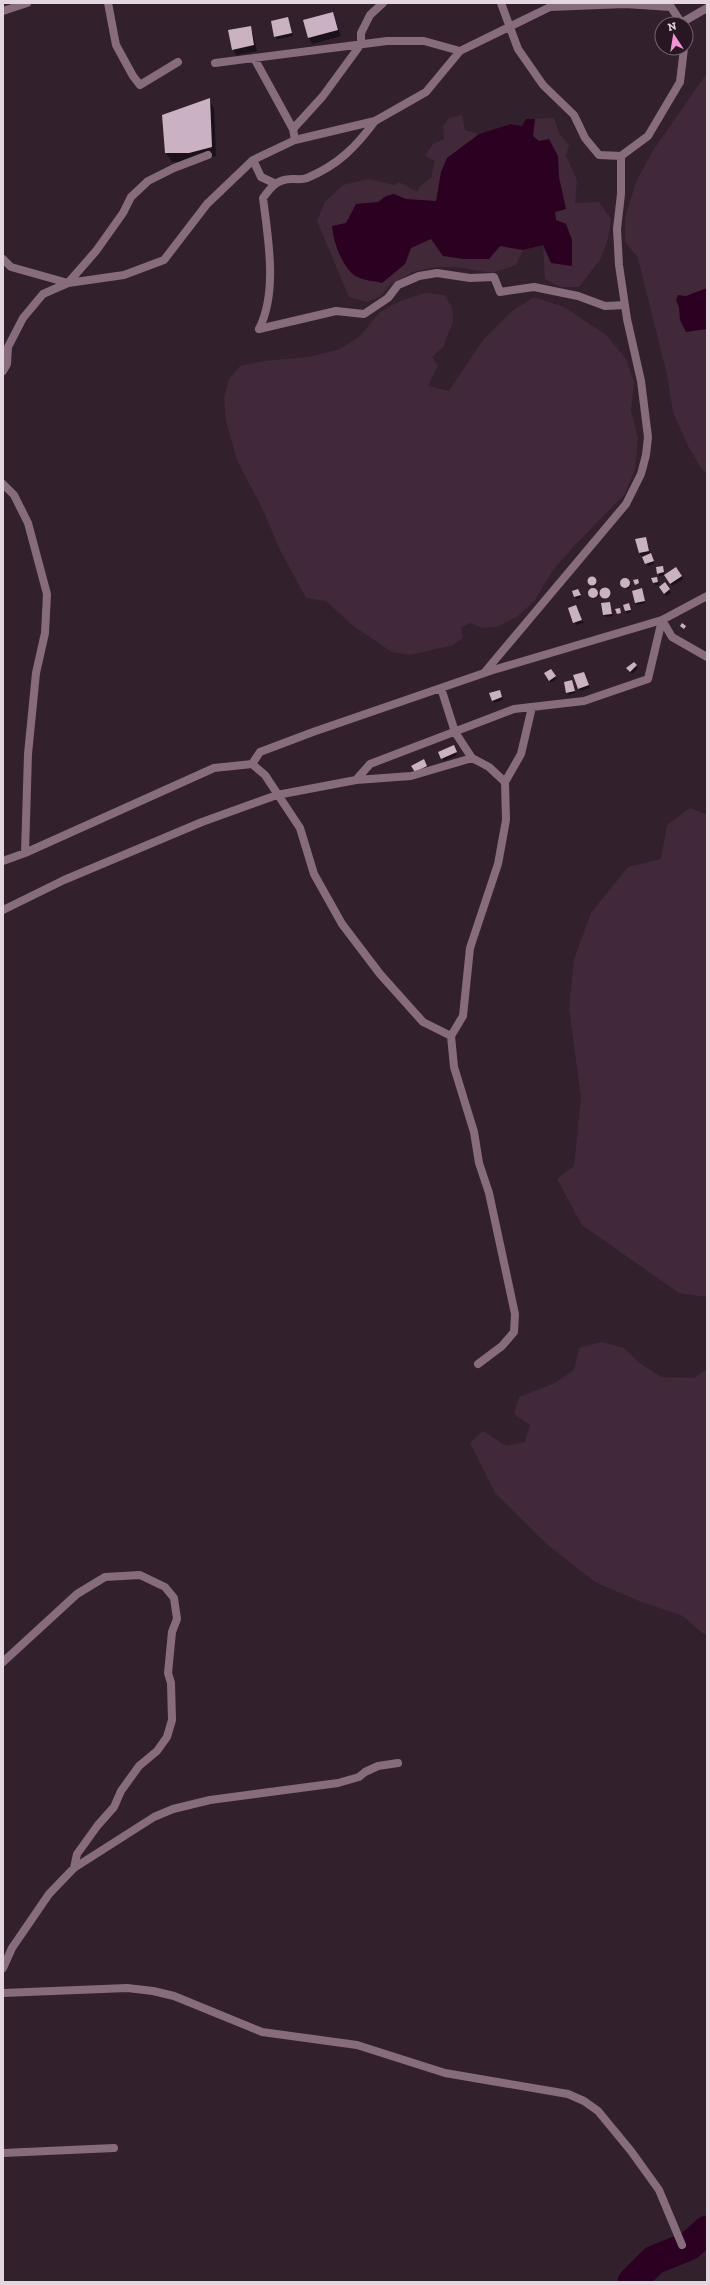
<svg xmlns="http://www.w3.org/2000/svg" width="710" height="2285" font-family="'Zilla Slab',serif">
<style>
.built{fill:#412939}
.water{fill:#2b0020}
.shadow{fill:#0007}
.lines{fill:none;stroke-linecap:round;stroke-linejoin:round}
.river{stroke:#2b0020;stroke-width:29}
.building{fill:#cbb2c2}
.minor{stroke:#876c7d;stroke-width:8}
</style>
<rect width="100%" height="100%" fill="#33202d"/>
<path class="built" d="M707,73V473L701,468L688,446L673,412L667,374L638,258L625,242V218L636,182L652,152Z
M462,115L465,130L479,134L511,124L522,126L526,119L554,118L559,133L569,145L566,156L577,180L575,203L599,202L611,219L608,239L601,258L579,287H560L545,279L543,245L523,250L516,265L492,273L455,267H436L413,272L390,285L381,296L367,302L349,297L317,221L325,202L343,185L369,179L394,185L399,182L417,192L420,186L431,178L435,161L425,156L433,144L444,139L443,126L449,118Z
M425,293L444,295L452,307L453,322L443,347L432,357L438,366L428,386L449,391L483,340L512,311L534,297L564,307L606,335L626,359L634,382L631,411L638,438L635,470L624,495L574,546L553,570L535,600L517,617L496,627L482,628L470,623L461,628L463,638L453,645L410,655L392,652L352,625L326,601L306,598L279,548L264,512L237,460L226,421L224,398L229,379L240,366L264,361L309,357L340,349L359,337L380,312L400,301Z
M690,808L707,815V1297L679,1293L582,1225L557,1179L574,1166L581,1097L569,1009L574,959L591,913L628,867L661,859L667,825Z
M601,1342L624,1348L642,1365L662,1377L694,1378L707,1369V1634L702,1633L683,1616L639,1601L595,1582L548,1545L496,1494L470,1443L483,1431L506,1446L525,1442L530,1425L514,1414L519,1397L555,1383L574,1370L579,1348Z"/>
<path class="water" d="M526,119H535L533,136L539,141L549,139L558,156L559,177L566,209L555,212L556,220L566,224L572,240V266L551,263L543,245L523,250L500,246L489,259H464L443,256L431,239L411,248L405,264L382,283C375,281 360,280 354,275C342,266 333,241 332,226L346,223L356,204L378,202L386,196L394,194L406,199L436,201L441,172L447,158L479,134L511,124L522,126Z
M707,288V329L686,332L680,320L679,307L676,300L678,295L686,296Z"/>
<path class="shadow" d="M333,13L341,36L312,44L309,38Z
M288,18L293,36L277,39L275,37Z
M250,27L253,33L257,51L236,55L233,49Z
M209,100L214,108L216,156L195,162H172L166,153Z
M645,538L654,564L648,566L644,557L648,554L641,556L636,540Z
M664,570V575L659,576L658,573Z
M665,576H682L683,579L672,586Z
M590,578L595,579L596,586H591Z
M653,579L658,580L659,585H655Z
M624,580L631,585L628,590L622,584Z
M665,584L671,593L666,596L661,590Z
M601.5 594a4.5 4.5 0 1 1 9 0a4.5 4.5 0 1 1-9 0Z
M589.5 594a4.5 4.5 0 1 1 9 0a4.5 4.5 0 1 1-9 0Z
M573,592L579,593L581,598L576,599Z
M643,592L645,603L637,605L636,603Z
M610,603L613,616L606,617L604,615Z
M624,605L630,607L631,612L627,614Z
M569,609H578L583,623L576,625Z
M634,663L638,668L632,674L629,671Z
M550,670L556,679L551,683L545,674Z
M584,673L590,688L580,691L579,689Z
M573,684L575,693L568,695L567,692Z
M501,693L503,700L494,703L493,700Z
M453,747L457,755L444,761L440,753Z"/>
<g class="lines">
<path class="river" d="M632,2282L654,2260L689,2246L707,2230"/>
</g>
<path class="building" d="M333,12L338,30L308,38L303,20Z
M288,17L292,33L274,37L271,21Z
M251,26L254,45L232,50L228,30Z
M210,98L212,147L189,153H165L162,115Z
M646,537L649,551L639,553L635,539Z
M651,553L654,561L645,564L642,557Z
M663,566L664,572L657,574L656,567Z
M676,567L682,576L670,584L664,575Z
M587.5 581a4.5 4.5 0 1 1 9 0a4.5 4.5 0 1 1-9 0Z
M657,577L658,582L653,583L651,578Z
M620 583a5 5 0 1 1 10 0a5 5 0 1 1-10 0Z
M638,579L639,583L635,585L633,580Z
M665,582L670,589L664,594L659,587Z
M599.5 593a5.5 5.5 0 1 1 11 0a5.5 5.5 0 1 1-11 0Z
M642,588L645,601L635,603L632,591Z
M588 593a5 5 0 1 1 10 0a5 5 0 1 1-10 0Z
M578,589L581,595L574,597L572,591Z
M610,602L612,614L603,615L601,603Z
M629,603L631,610L625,611L623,605Z
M576,605L582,620L573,623L568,608Z
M620,608L621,613L617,614L615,609Z
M682,623L686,626L684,629L680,626Z
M634,662L637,665L630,672L626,668Z
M551,669L556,676L549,681L544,673Z
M584,672L589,685L578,689L573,675Z
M572,680L575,691L566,693L564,682Z
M500,690L502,697L492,701L489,693Z
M454,745L457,752L441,759L438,752Z
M424,759L427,766L415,772L411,766Z"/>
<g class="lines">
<path class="minor" d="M108,3L116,45L133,76L140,85L178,62
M501,3L518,49L543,85L574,115L585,138L599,155L621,156
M3,11L27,3
M681,23L707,8
M215,63L387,41H424L460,51L550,7L625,4L671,7L682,24
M293,129L323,96L361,44V33L370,15L383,3
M295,140L375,121L426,92L460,51
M253,160L261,177L274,183
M3,259L11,267L68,283L124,275L164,260L207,204L253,160L295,140L293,129L254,58
M259,329L336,311L364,314L388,298L398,285L419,276L437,273L470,278L494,277L500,292L534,287L578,296L605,306L625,305
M259,329C278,292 268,238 263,198C271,187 277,179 292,179C296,179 302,180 307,178C338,165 356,147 375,121
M3,371L7,364L8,347L23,318L43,294L68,283L96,251L123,213L131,197L148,181L174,168L208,155
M3,484L14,495L28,523L47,594L45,633L36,673L28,754L25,853
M662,620L672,637L707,657
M484,673L626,504L641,474L646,455L648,437L641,381L627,319L619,265L617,229L621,194V156L648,136L680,82L684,48
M441,688L455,732L464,746L472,758L489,767L505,782
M252,764L265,775L300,828L314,874L342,924L380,974L423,1022L451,1036
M356,780L411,776L472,758
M3,861L25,853L214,768L252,764L260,752L313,732L493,670L662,620L707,596
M3,910L64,880L202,822L277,795L356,780L370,764L514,709L584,701L648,679L662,620
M478,1364L502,1346L514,1332L515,1314L489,1193L479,1163L474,1132L454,1067L451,1036L463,1016L470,948L498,864L506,820L505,782L521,754L532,707
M3,1662L77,1594L105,1577L140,1575L165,1587L174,1598L177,1619L172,1632L168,1673L171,1683L172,1720L167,1737L157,1751L139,1766L121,1791L114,1807L98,1825L77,1854L74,1868
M3,1968L12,1948L49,1894L74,1868L154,1817L173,1809L210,1800L338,1783L359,1777L365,1772L378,1766L398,1763
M3,1993L127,1988L153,1991L174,1996L262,2032L357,2045L445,2073L568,2094L584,2101L598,2111L631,2151L659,2190L682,2245
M3,2153L114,2148"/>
</g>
<rect width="710" height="2285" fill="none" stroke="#e3d6de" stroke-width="8"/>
<g transform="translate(674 36) rotate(348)"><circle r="19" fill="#291623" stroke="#73636e"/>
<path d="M0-3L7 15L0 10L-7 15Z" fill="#f391d5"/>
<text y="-6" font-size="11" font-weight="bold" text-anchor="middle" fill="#e3d6de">N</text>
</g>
</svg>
